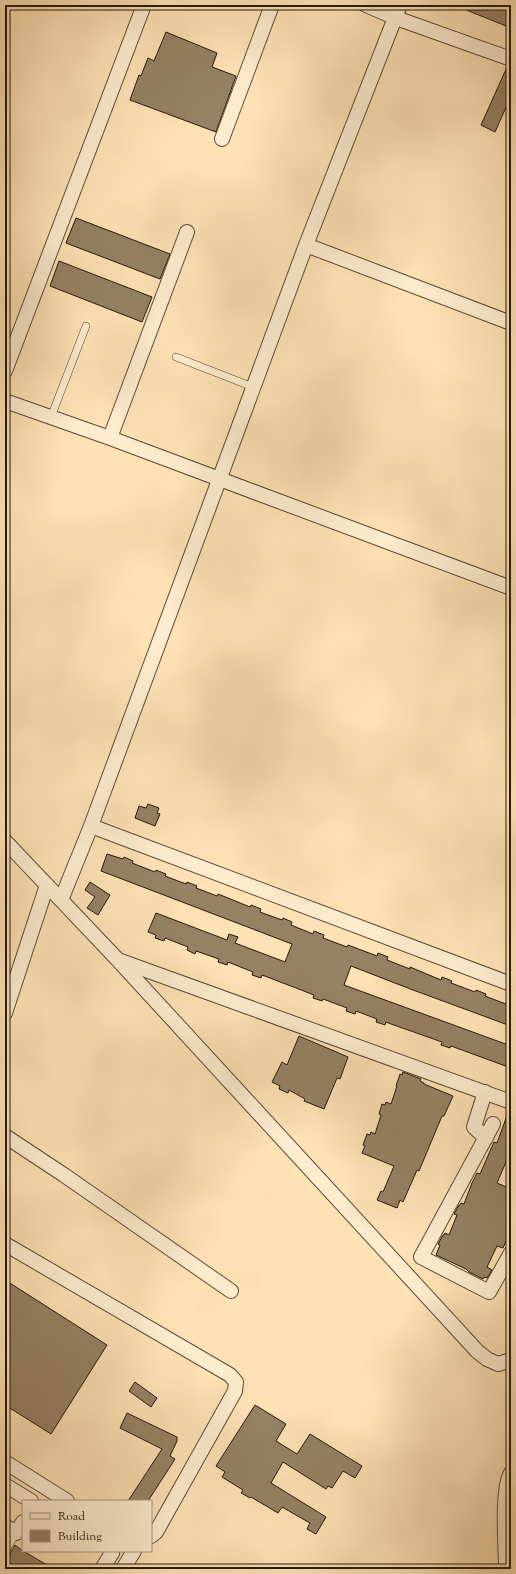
<svg xmlns="http://www.w3.org/2000/svg" width="516" height="1574" font-family="'Sorts Mill Goudy',serif">
<style>
.building{fill:#968164;stroke:#26180c}
.lines{fill:none;stroke-linecap:round;stroke-linejoin:round}
.lane-casing{stroke:#5c4a36;stroke-width:8}
.street-casing{stroke:#5c4a36;stroke-width:16}
.lane{stroke:#feeccf;stroke-width:7}
.street{stroke:#feeccf;stroke-width:14}
</style>
<rect width="100%" height="100%" fill="#fee2b5"/>
<filter id="stains"><feTurbulence type="fractalNoise" baseFrequency=".005" numOctaves="4"/><feColorMatrix values="0 0 0 0 .2 0 0 0 0 .09 0 0 0 0 .02 0 0 0 .5 -.17"/></filter>
<radialGradient id="worn" r=".72"><stop offset=".6" stop-color="#630" stop-opacity="0"/><stop offset="1" stop-color="#630" stop-opacity=".3"/></radialGradient>
<path class="building" d="M454,5H511V12L506,26Z
M166,32L217,53L212,67L236,76L216,132L130,100L139,75L141,76L148,58L154,61Z
M507,67H511V96L495,132L481,125Z
M76,218L170,254L160,279L66,243Z
M59,261L152,297L142,322L50,286Z
M148,804L159,808L157,813L160,814L155,826L135,818L139,806L146,808Z
M107,854L123,859L124,857L133,861L132,863L155,872L156,870L166,874L165,876L186,884L187,882L197,886L196,888L217,896L218,894L250,907L251,905L261,909L260,912L282,920L283,918L292,922L291,925L313,934L314,931L324,935L323,938L347,947L348,945L377,956L378,953L388,957L387,960L410,969V967L441,980L442,977L452,981L451,983L475,992L476,990L486,994L485,996L511,1006V1016L508,1025L413,990L351,966L344,985L511,1046V1068L451,1046L450,1048L441,1045L442,1042L391,1024L386,1022L385,1025L376,1022L377,1019L356,1011L355,1014L346,1011L347,1008L323,999L322,1001L313,998L314,995L296,988L262,975L261,978L252,975L253,972L228,962L227,965L218,962L219,959L196,951L195,954L187,950L188,947L165,938L164,941L155,938L156,935L148,932L156,913L227,940L229,934L238,937L235,943L285,962L292,944L101,871Z
M90,882L110,895L98,915L87,908L95,897L85,890Z
M299,1036L348,1057L340,1079L337,1078L324,1109L304,1101L305,1099L289,1090L288,1093L279,1089L280,1086L272,1082L282,1062L287,1065Z
M403,1072L421,1079L420,1081L424,1083V1084L453,1096L444,1116H442L419,1171L417,1170L403,1202L400,1200L397,1208L377,1200L381,1191L383,1192L394,1166L362,1153L365,1146L363,1145L367,1134L370,1135L371,1132L375,1134L381,1115L379,1114L382,1104L385,1105L386,1102L391,1104L397,1086H396L400,1074L402,1075Z
M509,1110H511V1164L506,1162L497,1183L511,1189V1237L509,1242L506,1241L503,1248L497,1246L487,1267L492,1270L487,1278L484,1277L483,1279L469,1272L466,1269L436,1255L440,1245L438,1244L443,1235H444L445,1233L449,1235L457,1215L454,1214L459,1205H460L461,1203L464,1204L472,1183L477,1173L480,1174L494,1142L497,1143Z
M5,1280L107,1345L51,1434L5,1405Z
M135,1382L157,1398L151,1407L129,1391Z
M255,1405L286,1424L276,1441L297,1454L310,1434L362,1466L355,1478L343,1471L332,1488L328,1486L326,1489L283,1462L271,1483L326,1517L316,1534L307,1529L310,1523L282,1507L278,1513L251,1497L250,1498L241,1493L243,1490L222,1477L225,1472L216,1466Z
M127,1413L177,1437V1441L170,1456L175,1459L148,1501H128L162,1449L120,1428Z
M15,1545L23,1551L54,1569H5V1557L9,1555Z"/>
<g class="lines">
<g class="lane-casing">
<path id="lane" d="M176,357L253,387
M51,417L86,326
M5,1552L16,1533"/>
</g>
<g class="street-casing">
<path id="street" d="M366,5L396,18L511,59
M222,139L272,5
M306,245L511,323
M5,371L144,5
M5,401L110,438L511,588
M110,438L187,232
M91,826L511,984
M5,841L117,959L477,1351L487,1359L498,1364L511,1360
M61,900L91,826L306,245L400,5
M118,960L511,1102
M5,1013L47,885
M485,1092L474,1127L486,1138
M493,1124L421,1257L489,1292L511,1253
M5,1136L64,1175L231,1291
M5,1244L230,1375L236,1382L235,1391L156,1532L151,1536
M5,1462L67,1501
M5,1485L31,1501
M5,1526L16,1533L23,1522
M102,1569L112,1553L110,1551
M123,1569L134,1551
M506,1569C506,1546 501,1491 511,1473"/>
</g>
<use href="#lane" class="lane"/>
<use href="#street" class="street"/>
</g>
<rect width="516" height="1574" fill="none" stroke="#fee2b5" stroke-width="20"/>
<rect x="6" y="6" width="504" height="1562" fill="none" stroke="#26180c" stroke-width="2"/>
<rect x="10" y="10" width="496" height="1554" fill="none" stroke="#26180c"/>
<rect x="22" y="1500" width="130" height="52" fill="#feeccf" stroke="#a89781"/>
<rect x="30" y="1513" width="20" height="6" fill="#feeccf" stroke="#a89781"/>
<text x="58" y="1520" font-size="12" fill="#26180c">Road</text>
<rect x="30" y="1530" width="20" height="12" fill="#968164" stroke="#a89781"/>
<text x="58" y="1540" font-size="12" fill="#26180c">Building</text>
<rect width="100%" height="100%" filter="url(#stains)"/>
<rect width="100%" height="100%" fill="url(#worn)"/>
</svg>
